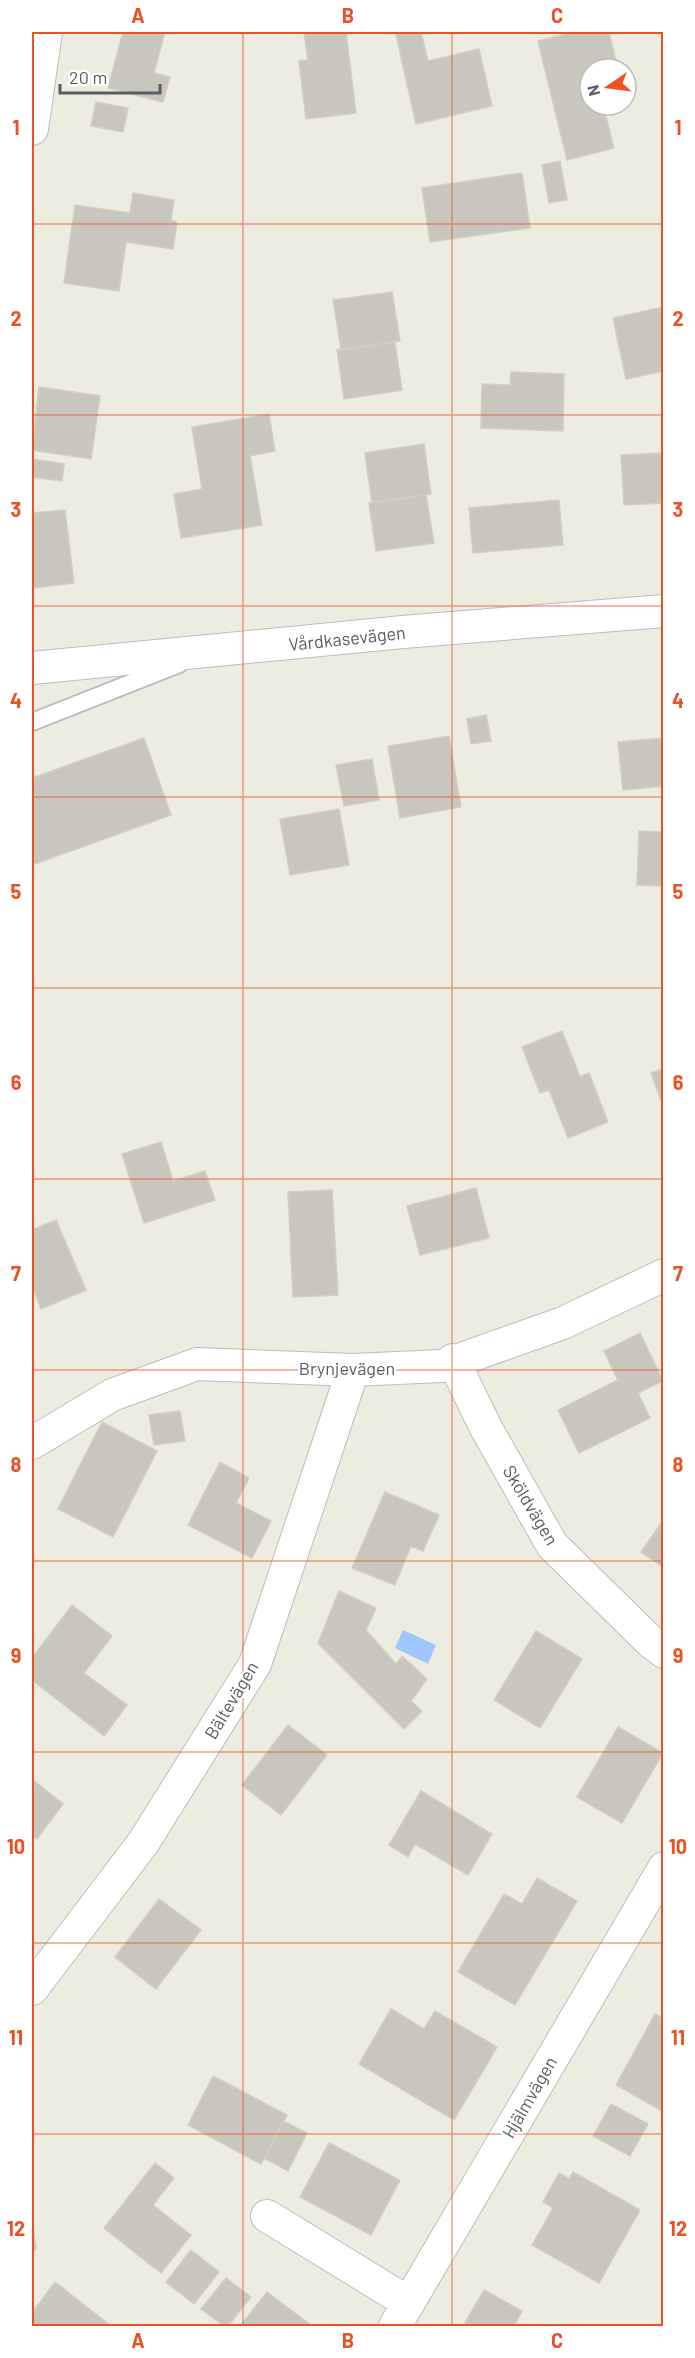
<svg xmlns="http://www.w3.org/2000/svg" width="695" height="2358" font-family="Barlow,sans-serif">
<style>
.water{fill:#9fc7ff}
.building{fill:#c8c6be;stroke:#d2cfbf;stroke-width:1.5}
.lines{fill:none;stroke-linecap:round;stroke-linejoin:round}
.lane-casing{stroke:#bbbdc3;stroke-width:20}
.street-casing{stroke:#bbbdc3;stroke-width:34}
.lane{stroke:#fff;stroke-width:16}
.street{stroke:#fff;stroke-width:32}
.grid{fill:none;stroke:#ea5225;stroke-width:1.5;stroke-opacity:0.55}
.labels{text-anchor:middle;dominant-baseline:central;stroke-width:4.5;stroke-linejoin:round;paint-order:stroke}
.street-label{font-size:18px;fill:#595c63;stroke:#fff}
.neatline{fill:none;stroke:#ea5225;stroke-width:2}
.grid-label{font-size:20px;text-anchor:middle;font-weight:bold;fill:#ea5225}
</style>
<rect width="100%" height="100%" fill="#edece0"/>
<path class="water" d="M403,1630L436,1645L428,1664L395,1648Z"/>
<path class="building" d="M123,32H165L154,73L170,77L163,102L108,88Z
M304,32H346L356,113L306,119L299,61L308,60Z
M406,32H421L428,61L479,49L492,106L416,124L396,34Z
M575,32H609L618,69H590V105H603L614,148L567,160L538,41Z
M96,102L128,108L123,132L91,126Z
M560,161L567,200L549,203L542,165Z
M522,173L530,228L430,242L422,188Z
M133,193L174,200L171,220L177,222L173,249L126,242L119,291L64,283L75,205L130,213Z
M392,292L400,341L341,350L333,300Z
M664,307V371L626,379L613,318Z
M395,342L402,390L344,399L337,350Z
M511,372L564,374L563,431L481,428L482,384L510,385Z
M39,387L100,396L91,459L32,450Z
M269,414L275,451L250,456L262,525L181,538L174,494L202,489L192,427Z
M424,444L431,494L372,503L365,453Z
M664,453V503L624,505L621,455Z
M32,459L64,464L62,481L32,477Z
M426,495L434,543L376,551L369,503Z
M559,500L563,545L473,553L469,508Z
M65,510L74,583L32,588V513Z
M486,715L491,741L471,744L467,719Z
M449,736L461,807L400,818L388,746Z
M144,738L171,815L32,865V778Z
M664,738V786L623,790L618,742Z
M372,759L379,800L344,806L336,765Z
M339,809L349,865L290,875L280,819Z
M639,831L664,832V886L637,885Z
M562,1031L580,1077L589,1073L608,1122L568,1138L549,1090L540,1093L522,1047Z
M664,1068V1109L651,1073Z
M161,1142L173,1181L205,1171L215,1200L144,1223L122,1154Z
M476,1188L489,1238L420,1255L407,1206Z
M332,1190L338,1295L293,1297L288,1192Z
M56,1220L86,1290L41,1309L32,1286V1230Z
M640,1333L663,1381L638,1393L650,1418L579,1453L558,1410L618,1380L604,1351Z
M180,1411L185,1441L154,1445L149,1415Z
M102,1422L157,1451L113,1537L58,1509Z
M220,1462L249,1478L236,1503L271,1521L252,1558L188,1525Z
M385,1492L439,1515L423,1551L411,1546L395,1585L352,1568Z
M664,1519V1567H663L641,1552Z
M339,1591L376,1608L366,1630L396,1664L402,1656L427,1679L411,1701L422,1711L404,1729L318,1643Z
M72,1605L112,1636L84,1673L127,1705L104,1736L32,1680V1658Z
M536,1631L582,1659L540,1728L494,1700Z
M288,1725L327,1755L281,1815L242,1785Z
M618,1727L663,1753L622,1823L577,1797Z
M32,1779L63,1804L37,1839L32,1835Z
M421,1791L492,1834L468,1875L415,1844L408,1857L389,1845Z
M537,1878L577,1901L515,2005L458,1972L504,1894L522,1904Z
M159,1899L201,1930L156,1989L115,1957Z
M391,2009L424,2029L435,2011L497,2047L454,2120L359,2064Z
M655,2014L664,2019V2112L616,2085Z
M213,2076L287,2115L261,2164L188,2125Z
M611,2104L648,2124L630,2156L593,2136Z
M283,2121L307,2133L288,2171L264,2158Z
M329,2143L400,2180L371,2235L300,2197Z
M155,2163L174,2178L153,2205L191,2235L161,2273L104,2228Z
M573,2172L640,2210L599,2283L532,2245L553,2208L543,2202L559,2173L569,2179Z
M32,2220L36,2248L32,2254Z
M191,2250L219,2272L194,2304L166,2282Z
M226,2278L251,2297L228,2326H224L201,2309Z
M55,2282L111,2326H32V2313Z
M484,2290L522,2311L514,2326H471L465,2323Z
M267,2292L312,2326H240Z"/>
<g class="lines">
<g class="lane-casing">
<path id="lane" d="M32,722L179,664"/>
</g>
<g class="street-casing">
<path id="street" d="M32,129L46,32
M32,668L403,632L664,611
M453,1360L485,1426L552,1545L652,1643L664,1652
M32,1443L112,1395L197,1364L353,1370L442,1366L563,1323L664,1275
M32,1989L143,1843L255,1664L353,1370
M267,2216L409,2303
M395,2326L664,1868"/>
</g>
<use href="#lane" class="lane"/>
<use href="#street" class="street"/>
</g>
<path class="grid" d="M243,32V2326M452,32V2326M32,224H664M32,415H664M32,606H664M32,797H664M32,988H664M32,1179H664M32,1370H664M32,1561H664M32,1752H664M32,1943H664M32,2134H664"/>
<g class="labels">
<g class="street-label">
<text transform="translate(347 638) rotate(-6)">Vårdkasevägen</text>
<text x="347" y="1368">Brynjevägen</text>
<text transform="translate(531 1505) rotate(59)">Sköldvägen</text>
<text transform="translate(231 1700) rotate(-59)">Bältevägen</text>
<text transform="translate(529 2097) rotate(-60)">Hjälmvägen</text>
</g>
</g>
<rect width="695" height="2358" fill="none" stroke="#ffffff" stroke-width="66"/>
<g transform="translate(608 87) rotate(256)"><circle r="28" fill="#ffffff" stroke="#bdbec1" stroke-width="1.5"/>
<path d="M0-4.5L10 22L0 15L-10 22Z" fill="#f25122"/>
<text y="-9" font-size="16" font-weight="bold" text-anchor="middle" fill="#595c63">N</text>
</g>
<path d="M60 84v9h100v-9" fill="none" stroke="#595c63" stroke-width="3"/>
<text x="69" y="84" font-size="18" fill="#595c63" stroke="#ffffff" stroke-width="4.5" paint-order="stroke">20 m</text>
<rect x="33" y="33" width="629" height="2292" class="neatline"/>
<g class="grid-label">
<text x="138" y="23">A</text>
<text x="348" y="23">B</text>
<text x="557" y="23">C</text>
<text x="16" y="135">1</text>
<text x="678" y="135">1</text>
<text x="16" y="326">2</text>
<text x="678" y="326">2</text>
<text x="16" y="517">3</text>
<text x="678" y="517">3</text>
<text x="16" y="708">4</text>
<text x="678" y="708">4</text>
<text x="16" y="899">5</text>
<text x="678" y="899">5</text>
<text x="16" y="1090">6</text>
<text x="678" y="1090">6</text>
<text x="16" y="1281">7</text>
<text x="678" y="1281">7</text>
<text x="16" y="1472">8</text>
<text x="678" y="1472">8</text>
<text x="16" y="1663">9</text>
<text x="678" y="1663">9</text>
<text x="16" y="1854">10</text>
<text x="678" y="1854">10</text>
<text x="16" y="2045">11</text>
<text x="678" y="2045">11</text>
<text x="16" y="2236">12</text>
<text x="678" y="2236">12</text>
<text x="138" y="2348">A</text>
<text x="348" y="2348">B</text>
<text x="557" y="2348">C</text>
</g>
</svg>
